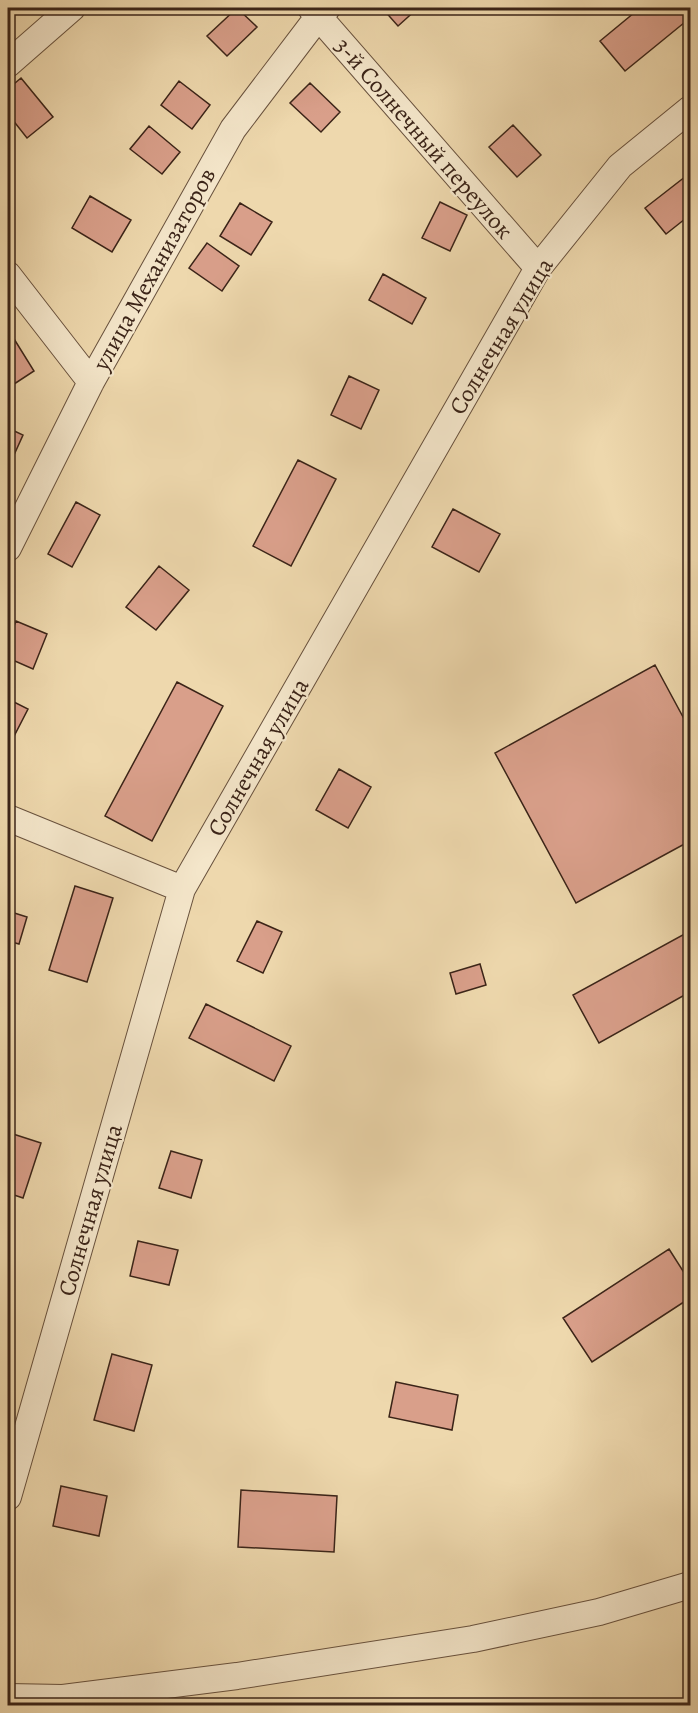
<svg xmlns="http://www.w3.org/2000/svg" width="698" height="1713" font-family="Alegreya,serif">
<style>
.building{fill:#d99f8a;stroke:#3b2418;stroke-width:1.5}
.lines{fill:none;stroke-linecap:round;stroke-linejoin:round}
.minor-casing{stroke:#68513d;stroke-width:28}
.minor{stroke:#f4e6ca;stroke-width:26}
.labels{text-anchor:middle;dominant-baseline:central;stroke-width:4.5;stroke-linejoin:round;paint-order:stroke}
.street-label{font-size:24px;fill:#3b2418;stroke:#f4e6ca}
</style>
<rect width="100%" height="100%" fill="#eed8ad"/>
<filter id="stains"><feTurbulence type="fractalNoise" baseFrequency=".00333" numOctaves="4"/><feColorMatrix values="0 0 0 0 .2 0 0 0 0 .09 0 0 0 0 .02 0 0 0 .5 -.17"/></filter>
<radialGradient id="worn" r=".72"><stop offset=".6" stop-color="#630" stop-opacity="0"/><stop offset="1" stop-color="#630" stop-opacity=".3"/></radialGradient>
<path class="building" d="M237,8L257,27L227,56L207,36Z
M382,8H418L398,26Z
M640,8H690V18L625,71L600,41Z
M21,78L53,117L27,138L8,114V89Z
M179,81L210,105L192,129L161,105Z
M310,83L340,112L321,132L290,103Z
M513,125L541,155L517,177L489,147Z
M149,126L180,152L162,174L130,149Z
M690,173V215L666,234L645,208Z
M90,196L131,220L112,252L72,228Z
M440,202L467,215L450,251L422,238Z
M240,203L272,222L251,255L220,236Z
M207,243L239,266L222,291L189,268Z
M383,274L426,298L412,324L369,300Z
M11,334L34,371L8,388V337Z
M349,376L379,390L361,429L331,415Z
M8,428L23,435L9,466L8,465Z
M298,460L336,479L291,566L253,546Z
M76,502L100,515L72,567L48,554Z
M453,509L500,534L479,572L432,547Z
M159,566L189,590L156,630L126,607Z
M16,621L47,634L33,669L8,658V641Z
M655,665L690,730V841L576,903L495,753Z
M177,682L223,706L152,841L105,816Z
M8,699L28,709L10,744L8,743Z
M339,769L371,787L348,828L316,810Z
M75,886L113,898L87,982L49,970Z
M8,911L27,917L19,944L8,941Z
M257,921L282,932L263,973L237,961Z
M690,931V992L599,1043L573,995Z
M480,964L486,985L456,994L450,973Z
M206,1004L291,1046L274,1081L189,1038Z
M10,1133L41,1143L23,1198L8,1193V1140Z
M171,1151L202,1160L191,1198L159,1188Z
M138,1241L178,1250L169,1285L130,1276Z
M669,1249L690,1282V1298L592,1362L563,1318Z
M112,1354L152,1365L134,1431L94,1420Z
M396,1382L458,1395L452,1430L389,1417Z
M61,1486L107,1496L99,1536L53,1526Z
M241,1490L337,1496L334,1552L238,1547Z"/>
<g class="lines">
<g class="minor-casing">
<path id="minor" d="M311,8L538,268
M8,64L72,8
M8,275L91,382
M8,548L91,382L233,129L318,17L327,8
M8,818L182,889
M8,1497L182,889L538,268L620,166L690,109
M8,1697L63,1698L237,1676L473,1639L599,1612L690,1585"/>
</g>
<use href="#minor" class="minor"/>
</g>
<g class="labels">
<g class="street-label">
<text transform="translate(424 138) rotate(49)">3-й Солнечный переулок</text>
<text transform="translate(154 269) rotate(-61)">улица Механизаторов</text>
<text transform="translate(501 336) rotate(-59)">Солнечная улица</text>
<text transform="translate(258 757) rotate(-60)">Солнечная улица</text>
<text transform="translate(90 1210) rotate(-74)">Солнечная улица</text>
</g>
</g>
<rect width="698" height="1713" fill="none" stroke="#eed8ad" stroke-width="30"/>
<rect x="9" y="9" width="680" height="1695" fill="none" stroke="#3b2418" stroke-width="3"/>
<rect x="15" y="15" width="668" height="1683" fill="none" stroke="#3b2418" stroke-width="1.5"/>
<rect width="100%" height="100%" filter="url(#stains)"/>
<rect width="100%" height="100%" fill="url(#worn)"/>
</svg>
